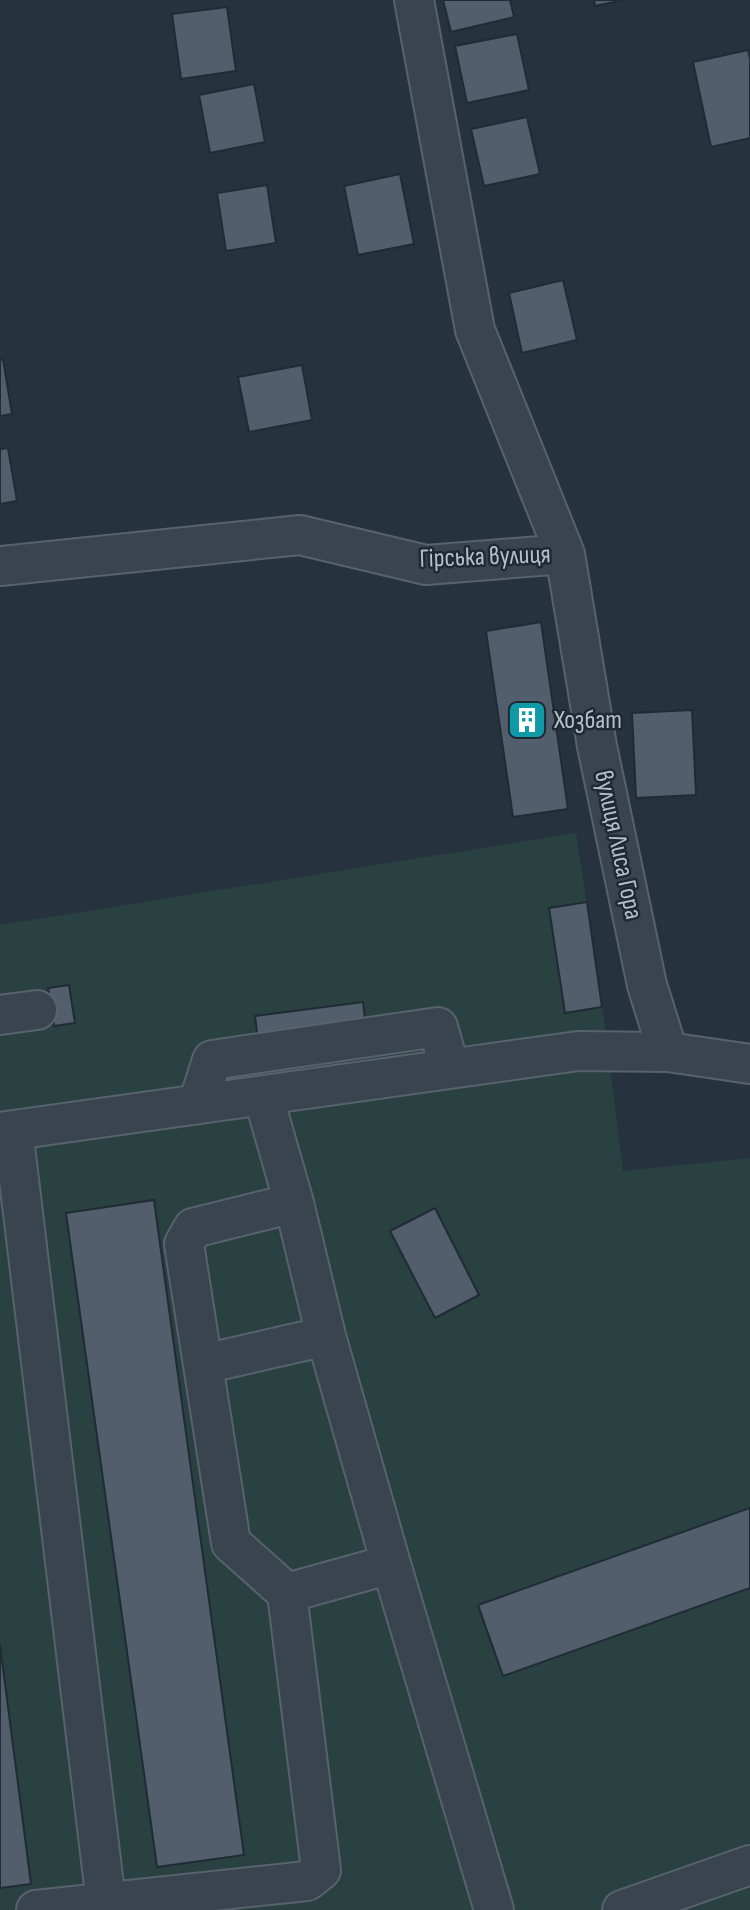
<svg xmlns="http://www.w3.org/2000/svg" width="750" height="1910" font-family="'Sofia Sans Condensed',sans-serif">
<style>
.green{fill:#294141}
.building{fill:#525e6c;stroke:#212b36;stroke-width:2}
.lines{fill:none;stroke-linecap:round;stroke-linejoin:round}
.minor-casing{stroke:#58626c;stroke-width:42}
.minor{stroke:#3a444f;stroke-width:38}
.labels{text-anchor:middle;dominant-baseline:central;stroke-width:5;stroke-linejoin:round;paint-order:stroke}
.street-label{font-size:26px;fill:#b7bfc9;stroke:#1f2934}
.poi-label{font-size:26px;fill:#b7bfc9;stroke:#1f2934;text-anchor:start}
</style>
<rect width="100%" height="100%" fill="#26333f"/>
<path class="green" d="M576,833L604,1019L623,1171L750,1158V1910H0V925Z"/>
<path class="building" d="M443,0H510L514,17L451,32Z
M594,0H623L595,6Z
M227,7L236,71L181,79L172,14Z
M517,34L529,90L467,103L455,46Z
M748,50L750,59V138L711,147L693,62Z
M254,84L265,142L210,153L199,95Z
M527,117L540,174L484,186L471,129Z
M400,174L414,244L358,255L344,186Z
M267,185L276,243L226,251L217,193Z
M563,280L577,340L522,353L509,293Z
M3,359L12,414L0,416V360Z
M302,365L312,420L249,432L238,377Z
M8,448L17,501L0,504V449Z
M541,622L568,809L513,817L486,631Z
M692,710L696,795L636,798L632,713Z
M587,902L602,1007L565,1013L549,908Z
M69,985L75,1023L54,1026L48,988Z
M363,1002L366,1028L258,1041L255,1016Z
M154,1200L244,1855L157,1867L66,1213Z
M435,1208L479,1295L435,1318L390,1231Z
M750,1508V1588L503,1676L478,1605Z
M0,1645L31,1884L0,1888Z"/>
<g class="lines">
<g class="minor-casing">
<path id="minor" d="M414,0L475,330L565,554L597,746L647,985L668,1052L750,1064
M0,566L300,535L426,565L565,554
M0,1015L37,1010
M263,1095L294,1203L326,1336L391,1564L494,1910
M198,1104L212,1060L438,1027L450,1069
M13,1130L106,1902
M0,1132L578,1051L668,1052
M204,1364L326,1336
M287,1593L391,1564
M36,1910L307,1881L321,1870L287,1593L231,1543L184,1244L193,1228L294,1203
M622,1910L750,1865"/>
</g>
<use href="#minor" class="minor"/>
</g>
<defs>
<g id="building-square" transform="scale(2.0125)"><rect x="-9" y="-9" width="18" height="18" rx="4" fill="#0f9aa8" stroke="#1f2934"/><path d="M-4-6H4V6H1V3H-1V6H-4ZM-2.5-4.3h1.7v1.8h-1.7ZM.8-4.3h1.7v1.8H.8ZM-2.5-1h1.7V.8h-1.7ZM.8-1h1.7V.8H.8Z" fill="#fff"/></g>
</defs>
<g fill-rule="evenodd">
<use href="#building-square" x="527" y="720"/>
</g>
<g class="labels">
<g class="street-label">
<text transform="translate(485 557) rotate(-2)">Гірська вулиця</text>
<text transform="translate(618 845) rotate(78)">вулиця Лиса Гора</text>
</g>
<g class="poi-label">
<text x="554" y="720">Хозбат</text>
</g>
</g>
</svg>
